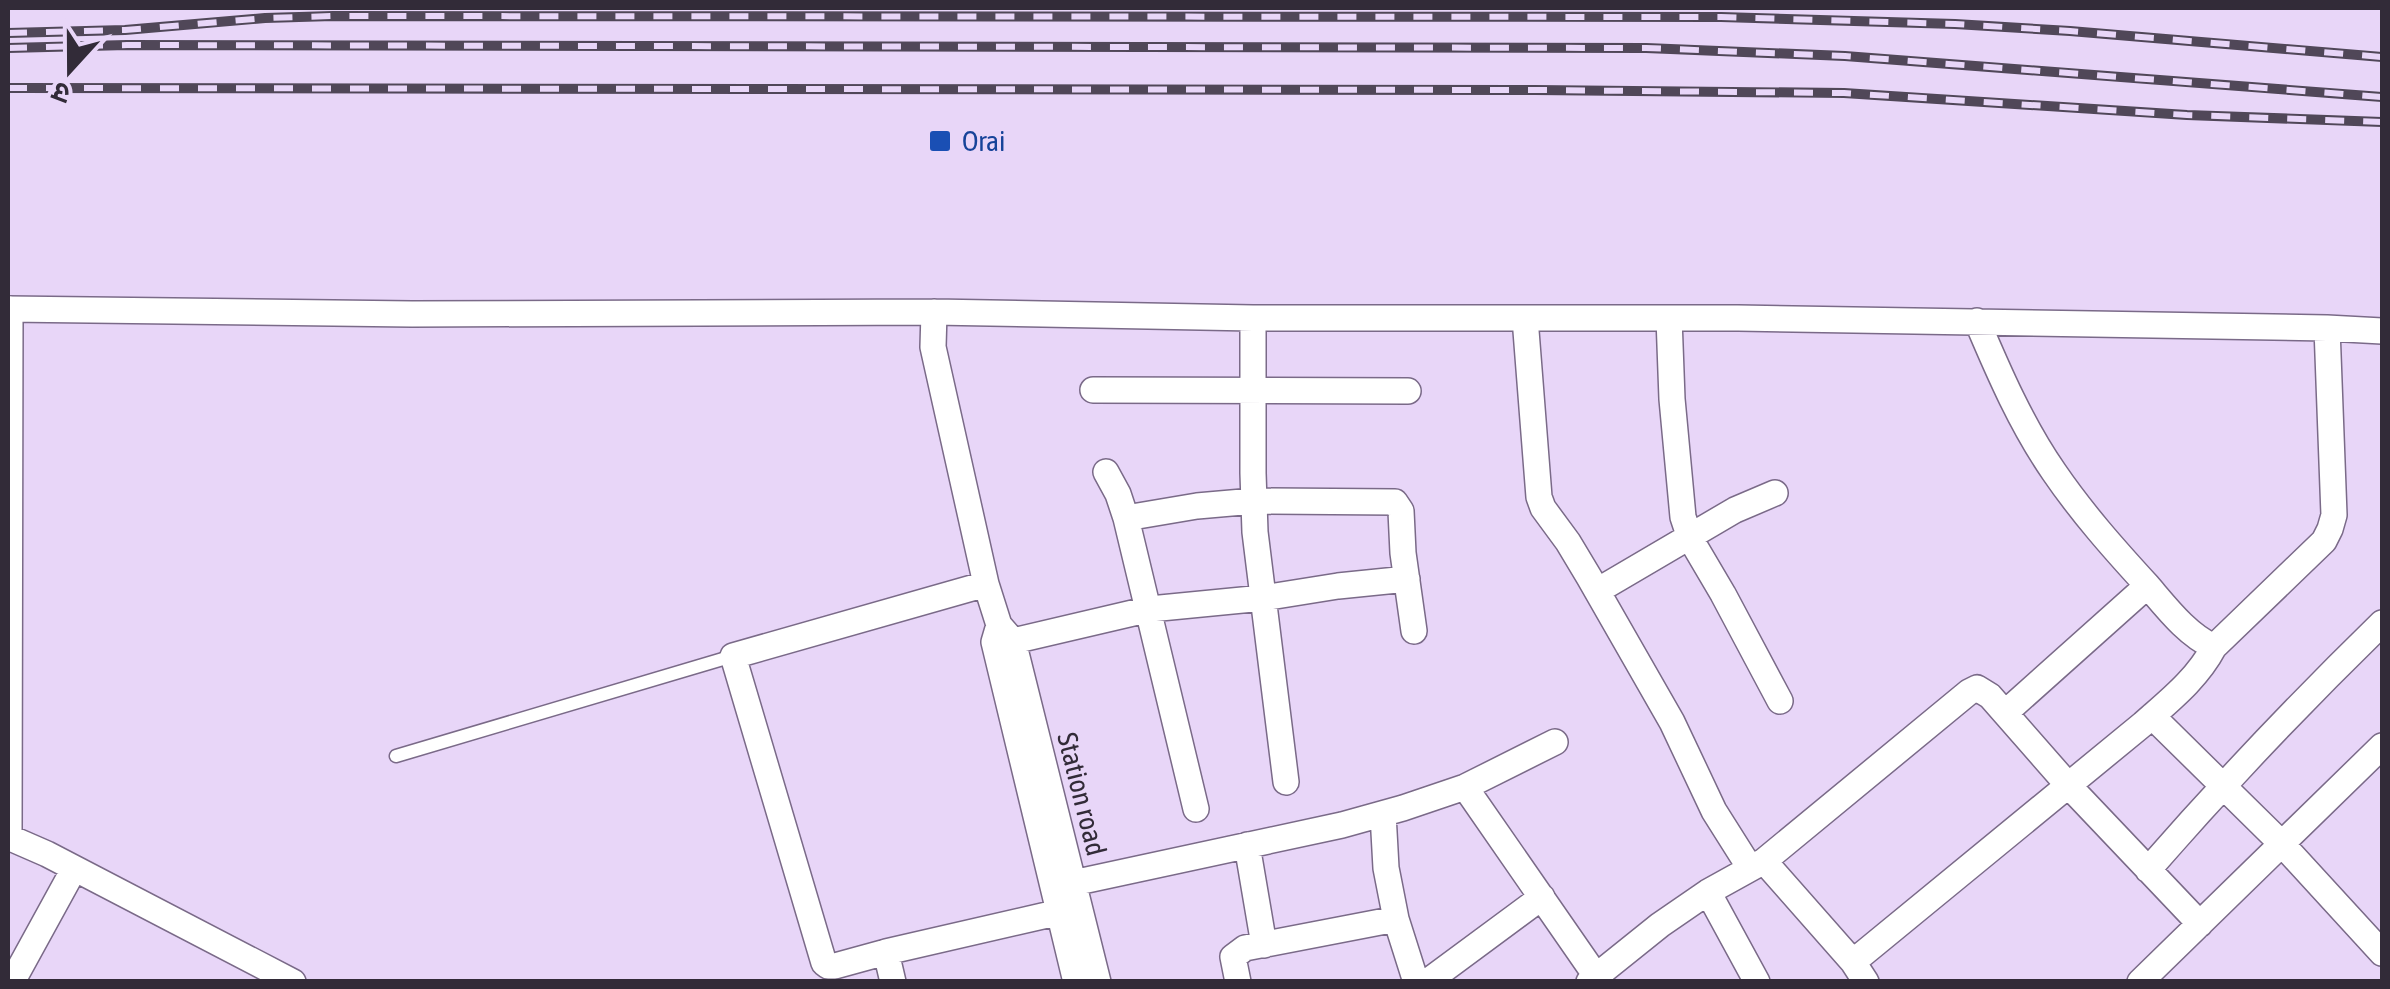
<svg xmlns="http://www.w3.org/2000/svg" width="2390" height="989" font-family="'Asap Condensed','Noto Sans Devanagari',sans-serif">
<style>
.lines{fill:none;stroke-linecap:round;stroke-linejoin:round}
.lane-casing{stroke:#7a6a88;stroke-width:15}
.street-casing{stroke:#7a6a88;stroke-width:28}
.lane{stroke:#fff;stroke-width:12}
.street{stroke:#fff;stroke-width:25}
.rail-casing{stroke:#504758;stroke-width:10}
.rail{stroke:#e8d6f8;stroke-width:6;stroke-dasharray:19;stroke-linecap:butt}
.transit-dot{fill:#1a4fb4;stroke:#e8d6f8;stroke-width:4}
.labels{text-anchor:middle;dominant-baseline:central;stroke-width:8;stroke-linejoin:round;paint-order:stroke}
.transit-label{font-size:28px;fill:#164399;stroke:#e8d6f8;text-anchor:start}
.street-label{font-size:28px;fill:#322b38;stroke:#e8d6f8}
</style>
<rect width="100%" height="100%" fill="#e8d6f8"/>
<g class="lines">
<g class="lane-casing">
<path id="lane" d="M396,756L733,656"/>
</g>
<g class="street-casing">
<path id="street" d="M8,309L412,314L934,312L1253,318H1738L2327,328L2382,331
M934,312L933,347L986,584L999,625L1013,641L1098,982
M1253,318V473L1255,532L1286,782
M1525,318L1539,497L1543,508L1568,542L1589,577L1672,722L1714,811L1750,868
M1669,318L1672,399L1683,517L1690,538L1723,594L1780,701
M1977,321C1999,373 2022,426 2054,472C2082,513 2114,549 2147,585C2166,607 2187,635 2214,647
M1093,390L1408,391
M1106,472L1118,494L1126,518L1196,809
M1126,518L1197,506L1254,501L1395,502L1401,511L1403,553L1414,631
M986,584L733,656L824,963L828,966H835L886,952L1060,912
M1597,591L1735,510L1775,493
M999,625L994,642L1076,982
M1013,641L1150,609L1263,598L1338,586L1407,579
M2005,713L2147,586
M2152,716L2282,844L2382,953
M1465,787L1596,976
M1383,814L1386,868L1396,919L1416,982
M8,837L47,854L293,982
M9,837L10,309
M1247,845L1264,945
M1764,861L1853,962L1866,982
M2148,870C2223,784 2301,702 2382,623
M1073,883L1342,825L1403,808L1465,787L1555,742
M1708,892L1757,982
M886,952L893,982
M1853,962L2143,724C2170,700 2197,679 2214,647L2324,541L2330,529L2334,515L2327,328
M12,982L74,869
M1238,982L1233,957L1245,948L1396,919
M1427,982L1542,897
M1589,982L1660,925L1708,892L1764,861L1969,692L1977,688L1990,696L2068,785L2200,924
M2140,982L2382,746"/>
</g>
<use href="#lane" class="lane"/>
<use href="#street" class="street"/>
<g class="rail-casing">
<path id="rail" d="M8,33L125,30L265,18L333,16L1721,17L1955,24L2070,31L2382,57
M8,48L127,45L1646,48L1845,56L2382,97
M8,88L1535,90L1844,93L2187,115L2382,122"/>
</g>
<use href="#rail" class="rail"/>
</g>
<rect class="transit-dot" x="928" y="129" width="24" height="24" rx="5"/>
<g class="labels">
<g class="transit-label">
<text x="962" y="141">Orai</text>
</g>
<g class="street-label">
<text transform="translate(1082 794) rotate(76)">Station road</text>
</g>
</g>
<rect width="2390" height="989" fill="none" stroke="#322b38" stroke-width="20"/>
<g transform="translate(70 70) rotate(201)" stroke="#e8d6f8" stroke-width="8" paint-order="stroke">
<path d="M0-8L18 38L0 25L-18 38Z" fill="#322b38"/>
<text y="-15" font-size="28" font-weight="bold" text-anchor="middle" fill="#322b38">उ</text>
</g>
</svg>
